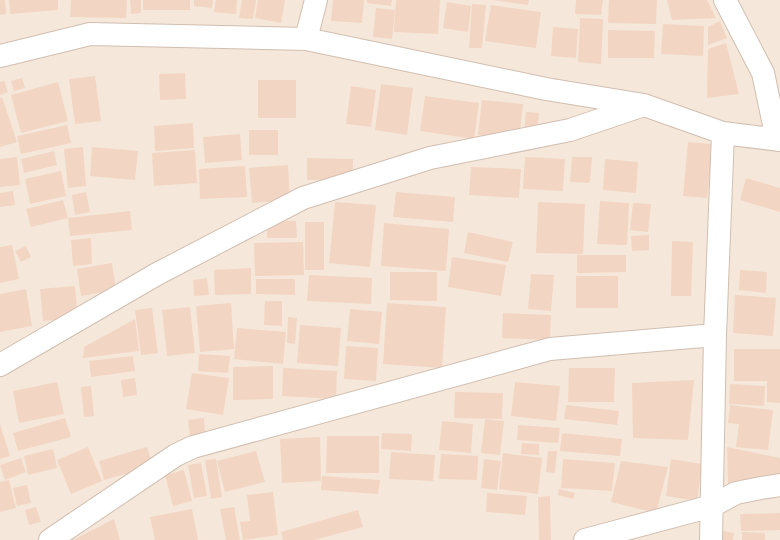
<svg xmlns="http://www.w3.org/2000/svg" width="780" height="540" font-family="Jost,sans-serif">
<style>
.residential{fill:#f5e8da}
.building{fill:#f3d5c3}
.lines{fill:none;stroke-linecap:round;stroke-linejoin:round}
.street-casing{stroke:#d1beb0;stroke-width:24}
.street{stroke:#fff;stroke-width:22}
</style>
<rect width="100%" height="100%" fill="#fdf6ec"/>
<path class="residential" d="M0,0H780V540H0Z"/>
<path class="building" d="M0,0H5L6,14L0,15Z
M9,0H58V10L10,14Z
M71,0H127L126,18L70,17Z
M130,0H141V13L131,14Z
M143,0H190V10H143Z
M194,0H213L212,8L194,6Z
M216,0H237L236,14L214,12Z
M242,0H256L253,19L239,18Z
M258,0H285L281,23L255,18Z
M333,0H364L362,23L331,21Z
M367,0H392L391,6L367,3Z
M396,0H440L438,34L394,32Z
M492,0H529L528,5Z
M576,0H603L601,15L575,14Z
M609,0H657L656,24L608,23Z
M667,0H707L716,18L672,20Z
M447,2L471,6L468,32L443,28Z
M472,4L486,5L482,48H469Z
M491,5L541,12L536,48L485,41Z
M376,8L395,10L392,39L373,37Z
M580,18L603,19L601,64L578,62Z
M720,21L727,38L708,45V27Z
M663,24L704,26L703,56L661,54Z
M553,27L578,29L576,58L551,56Z
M608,30L655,31L654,58H608Z
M726,43L739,94L707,98L708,49Z
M185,73L186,99L160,100L159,74Z
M95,76L101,121L75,124L69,79Z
M22,78L25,88L14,91L11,81Z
M258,80H296V118H258Z
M4,81L8,92L0,95V82Z
M58,82L68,121L21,133L11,95Z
M381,84L413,88L407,135L375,130Z
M351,86L376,90L371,127L346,124Z
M425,96L479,103L474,139L420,131Z
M2,97L17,142L0,147V98Z
M482,100L523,104L519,140L478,135Z
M526,112L539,113L537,132L524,131Z
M193,123L194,148L155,151L154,126Z
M67,125L71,143L21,154L17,136Z
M249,130H278V155H249Z
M240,134L242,160L205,163L203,137Z
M688,142L713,144L707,198L683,196Z
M83,147L86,186L68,188L64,149Z
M92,147L138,151L135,180L90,176Z
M195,150L197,183L154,186L152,153Z
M54,151L57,165L24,173L21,159Z
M17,157L20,185L0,187V159Z
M525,157L565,159L563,191L523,189Z
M572,157H592L590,183L570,182Z
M307,158L353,159V180H307Z
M605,159L638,162L636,193L603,190Z
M288,165L290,200L252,203L249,168Z
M245,166L247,197L200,199L199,169Z
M471,167L521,169L519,198L469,195Z
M61,171L66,196L30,204L25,179Z
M746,178L780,188V212L740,200Z
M13,191L15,205L0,207V193Z
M86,192L90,212L75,215L72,195Z
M396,192L455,197L453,222L393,217Z
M63,200L68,218L31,227L26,209Z
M600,201L629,203L627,245L597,244Z
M335,202L376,205L370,267L329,263Z
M538,202L585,204L583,254L536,253Z
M633,203L651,204L648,232L630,230Z
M130,211L132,230L70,236L68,218Z
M267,221H296L297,238H267Z
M305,222H324V270H305Z
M384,223L449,229L446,271L381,266Z
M468,232L513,242L508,262L464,253Z
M649,235V250L632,251L631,236Z
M91,238L92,264L73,266L71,240Z
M672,241L693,242L691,296H671Z
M303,242L304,275L255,276L254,243Z
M12,245L19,279L0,283V247Z
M26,246L31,257L21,262L15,251Z
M577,255H626V272L577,273Z
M452,257L506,265L501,296L448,287Z
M112,263L116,290L81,296L77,269Z
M251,268V294L215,295L214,270Z
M740,270L767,272L766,293L739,290Z
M390,272H437V301L390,300Z
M531,274L554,275L551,311L528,309Z
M309,275L372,278L371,304L307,301Z
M576,276H618V308H576Z
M207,278L209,295L194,296L193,280Z
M256,279H295V295L256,294Z
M75,286L78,318L43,321L40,289Z
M26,289L32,326L0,332V294Z
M735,295L776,298L773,336L733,333Z
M265,301H282V326L264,325Z
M231,303L234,349L200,352L196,306Z
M387,303L446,307L442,368L383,364Z
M190,307L195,353L167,356L162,310Z
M152,308L158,353L141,355L135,310Z
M350,309L382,312L379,344L347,341Z
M503,313L551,315L550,340L502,338Z
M288,317L297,318L295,344L287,343Z
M135,319L139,351L83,358L84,347Z
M300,325L341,328L338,366L297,363Z
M237,328L286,332L283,364L234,359Z
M346,346L378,348L376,381L344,379Z
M734,349H780V403L767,402V381H734Z
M199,354L230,356L228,373L198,371Z
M133,356L135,371L91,377L89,361Z
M273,366V399L233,400V367Z
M283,368L337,371L336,399L282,396Z
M569,368H615L614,402H568Z
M192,373L229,378L223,415L186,409Z
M135,378L137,395L123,397L121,380Z
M694,380L688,440L633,438L632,383Z
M57,382L64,414L19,423L13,391Z
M515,382L560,386L556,421L511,416Z
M730,384L765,386L764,406L729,404Z
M91,386L94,416L84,417L81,387Z
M455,392L503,393L502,419L454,418Z
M566,405L619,411L617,425L564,419Z
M730,405L773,410L768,450L736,447L739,424L728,423Z
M65,418L71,437L18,451L13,433Z
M204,418L205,435L190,437L188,420Z
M485,419L504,421L500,455L481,453Z
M442,421L473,424L471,453L439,450Z
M0,424L10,456L0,459Z
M518,425L560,428L558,443L517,440Z
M382,433L412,434L411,451L381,449Z
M562,433L622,439L620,456L560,451Z
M327,436H379V473H326Z
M320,437L321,481L282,483L280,439Z
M522,443L539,444V455L521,454Z
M88,447L102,481L71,494L57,460Z
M147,447L153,466L104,480L99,461Z
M727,447L780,458V475L728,485Z
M53,449L57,468L28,475L24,456Z
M256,451L265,482L225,492L217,461Z
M548,451H557L555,473L546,472Z
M391,452L435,455L433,481L389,479Z
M503,453L542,458L538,494L499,489Z
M441,454L478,456L477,480L439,479Z
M21,458L26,472L5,480L0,465Z
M216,459L222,497L211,499L205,460Z
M484,459L501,461L497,490L481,488Z
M563,459L615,463L612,491L561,488Z
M671,459L702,464L697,501L666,496Z
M621,461L668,467L656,513L611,502Z
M201,463L207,496L194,498L188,465Z
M184,470L192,501L173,506L165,475Z
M322,476L380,480L378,494L321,490Z
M9,480L16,508L0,512V482Z
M27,485L31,503L17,506L13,488Z
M559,489L575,493L573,499L558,495Z
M273,492L278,535L243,540L240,522L250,521L247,495Z
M487,493L527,496L525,515L486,512Z
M550,496L551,540H539L538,497Z
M36,507L41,522L29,525L25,510Z
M234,507L240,540H226L220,509Z
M192,509L198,540H155L150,517Z
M358,510L363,527L314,540H283L281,532Z
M780,513V530L741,531L740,514Z
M114,519L120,540H73Z
M718,530L734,533L733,540H717Z
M742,532L765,533V540H742Z"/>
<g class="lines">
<g class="street-casing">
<path id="street" d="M725,0L763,73L777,139
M306,39L316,0
M0,56L90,34L306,39L546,89L644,105L723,133L780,140
M0,365L157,274L303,198L430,158L570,130L641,106
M50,540L176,455L193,447L550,349L715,335
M585,540L712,506L736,493L761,488L780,485
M711,540L715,335L723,133"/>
</g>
<use href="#street" class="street"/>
</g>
</svg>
